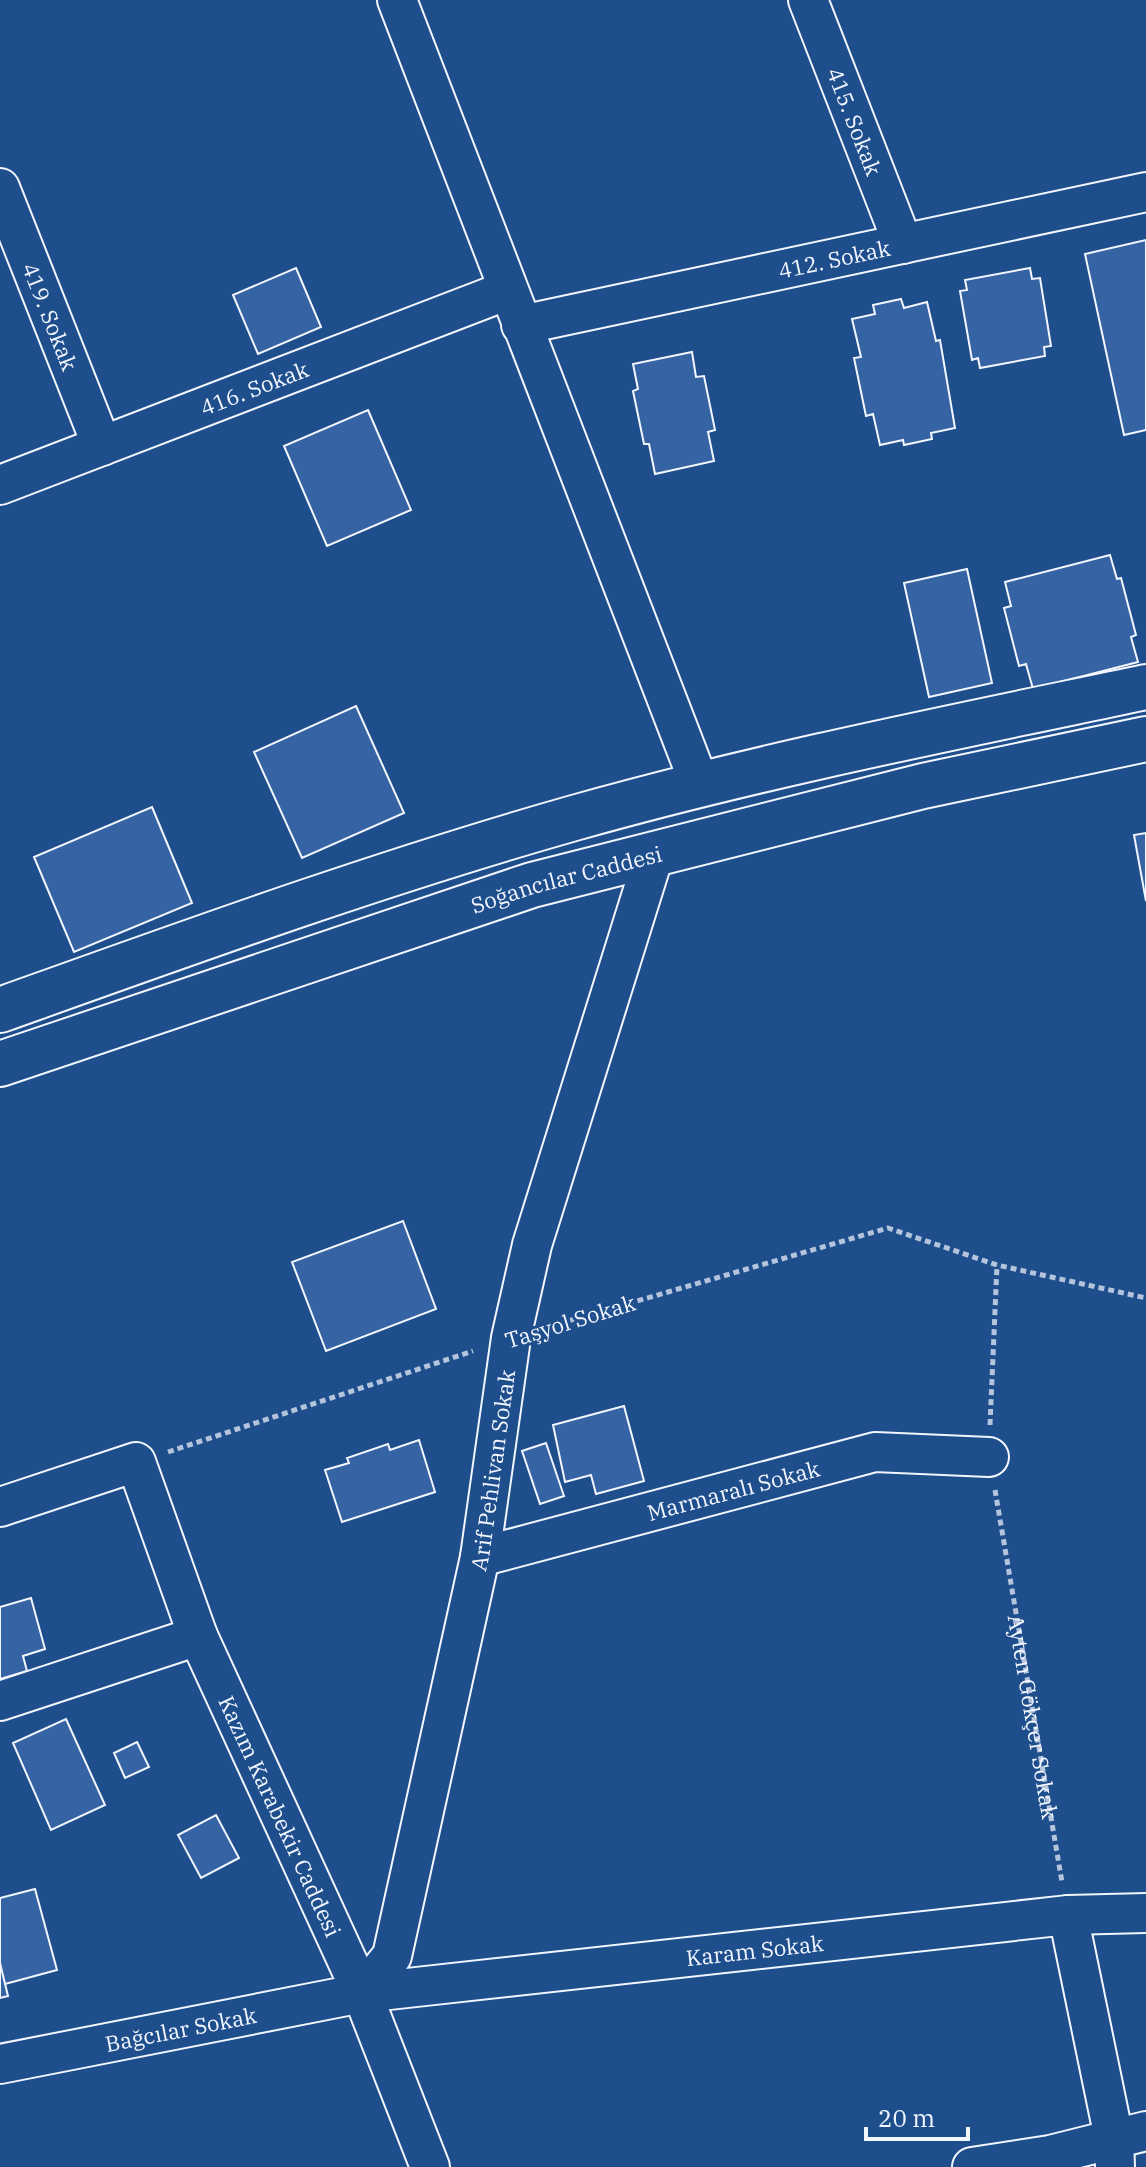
<svg xmlns="http://www.w3.org/2000/svg" width="1146" height="2167" font-family="'IBM Plex Serif',serif">
<style>
.building{fill:#3563a3;stroke:#f2f6ff;stroke-width:2}
.lines{fill:none;stroke-linecap:round;stroke-linejoin:round}
.minor-casing{stroke:#f2f6ff;stroke-width:42}
.major-casing{stroke:#f2f6ff;stroke-width:48}
.path{stroke:#b3c4dc;stroke-width:5;stroke-dasharray:6 4;stroke-linecap:butt}
.minor{stroke:#1f4e8c;stroke-width:38}
.major{stroke:#1f4e8c;stroke-width:44}
.labels{text-anchor:middle;dominant-baseline:central;stroke-width:6;stroke-linejoin:round;paint-order:stroke}
.street-label{font-size:22px;fill:#f2f6ff;stroke:#1f4e8c}
</style>
<rect width="100%" height="100%" fill="#1f4e8c"/>
<path class="building" d="M1146,240V430L1124,435L1085,254Z
M296,268L321,327L258,354L233,295Z
M1030,268L1032,279L1040,278L1051,346L1044,347L1045,356L980,368L978,358L972,360L960,291L967,290L965,280Z
M901,299L904,308L927,302L936,341L940,340L955,428L931,433L932,439L904,445L903,440L880,445L873,414L866,416L854,358L861,357L852,319L875,314L873,305Z
M692,352L696,377L704,376L715,430L708,432L714,461L655,474L649,444H644L633,391L638,389L633,364Z
M368,410L411,510L327,546L284,446Z
M1110,555L1117,579L1121,578L1136,635L1131,637L1138,662L1033,689L1026,664L1019,666L1004,608L1011,606L1005,582Z
M967,569L992,683L929,697L904,583Z
M356,706L404,813L302,858L254,752Z
M152,807L192,903L74,952L34,857Z
M1146,833V901L1134,835Z
M403,1221L436,1309L326,1351L292,1262Z
M624,1406L644,1481L596,1494L591,1475L565,1482L553,1425Z
M419,1440L435,1492L342,1522L325,1470L349,1463L347,1458L388,1444L390,1450Z
M546,1443L564,1496L540,1504L522,1451Z
M31,1598L45,1649L23,1656L27,1671L0,1679V1607Z
M66,1719L105,1805L51,1830L13,1743Z
M137,1742L149,1767L125,1778L114,1753Z
M216,1815L239,1858L201,1878L178,1835Z
M35,1889L57,1970L5,1984L0,1963V1898Z
M0,1963L8,1996L0,1998Z"/>
<g class="lines">
<g class="minor-casing">
<g id="minor">
<path d="M397,0L700,785"/>
<path id="s2" d="M808,0L903,244"/>
<path id="s3" d="M0,188L102,446"/>
<path id="s4" d="M521,325L1146,192"/>
<path id="s5" d="M0,485L508,290"/>
<path id="s6" d="M0,1507L136,1462L198,1636L362,1993L430,2167"/>
<path id="s7" d="M480,1557L875,1452L989,1457"/>
<path d="M0,1701L198,1636"/>
<path d="M1068,1915L1114,2138L1115,2167"/>
<path id="s8" d="M362,1993L392,1956L480,1557L511,1338L532,1245L655,852"/>
<path id="s9" d="M0,2064L362,1993L1068,1915L1146,1913"/>
<path d="M972,2167L1050,2155L1146,2131"/>
</g>
</g>
<g class="major-casing">
<g id="major">
<path d="M0,1010C190,942 380,873 574,818C762,765 955,727 1146,687"/>
<path id="s10" d="M0,1064L532,885L923,786L1146,739"/>
</g>
</g>
<g class="path">
<path d="M551,1326L888,1228L997,1265L1146,1298"/>
<path d="M990,1425L997,1265"/>
<path d="M168,1452L473,1351"/>
<path id="s1" d="M995,1490L1062,1882"/>
</g>
<use href="#minor" class="minor"/>
<use href="#major" class="major"/>
</g>
<g class="labels">
<g class="street-label">
<text stroke="none"><textPath href="#s2" startOffset="130">415. Sokak</textPath></text>
<text stroke="none"><textPath href="#s4" startOffset="320">412. Sokak</textPath></text>
<text stroke="none"><textPath href="#s3" startOffset="138">419. Sokak</textPath></text>
<text stroke="none"><textPath href="#s5" startOffset="272">416. Sokak</textPath></text>
<text stroke="none"><textPath href="#s10" startOffset="596">Soğancılar Caddesi</textPath></text>
<text transform="translate(570 1321) rotate(-17)">Taşyol Sokak</text>
<text stroke="none"><textPath href="#s8" startOffset="544">Arif Pehlivan Sokak</textPath></text>
<text stroke="none"><textPath href="#s7" startOffset="262">Marmaralı Sokak</textPath></text>
<text stroke="none"><textPath href="#s1" startOffset="230">Ayten Gökçer Sokak</textPath></text>
<text stroke="none"><textPath href="#s6" startOffset="526">Kazım Karabekir Caddesi</textPath></text>
<text stroke="none"><textPath href="#s9" startOffset="764">Karam Sokak</textPath></text>
<text stroke="none"><textPath href="#s9" startOffset="184">Bağcılar Sokak</textPath></text>
</g>
</g>
<path d="M866 2127v12h102v-12" fill="none" stroke="#f2f6ff" stroke-width="4"/>
<text x="878" y="2127" font-size="24" fill="#f2f6ff" stroke="#1f4e8c" stroke-width="6" paint-order="stroke">20 m</text>
</svg>
